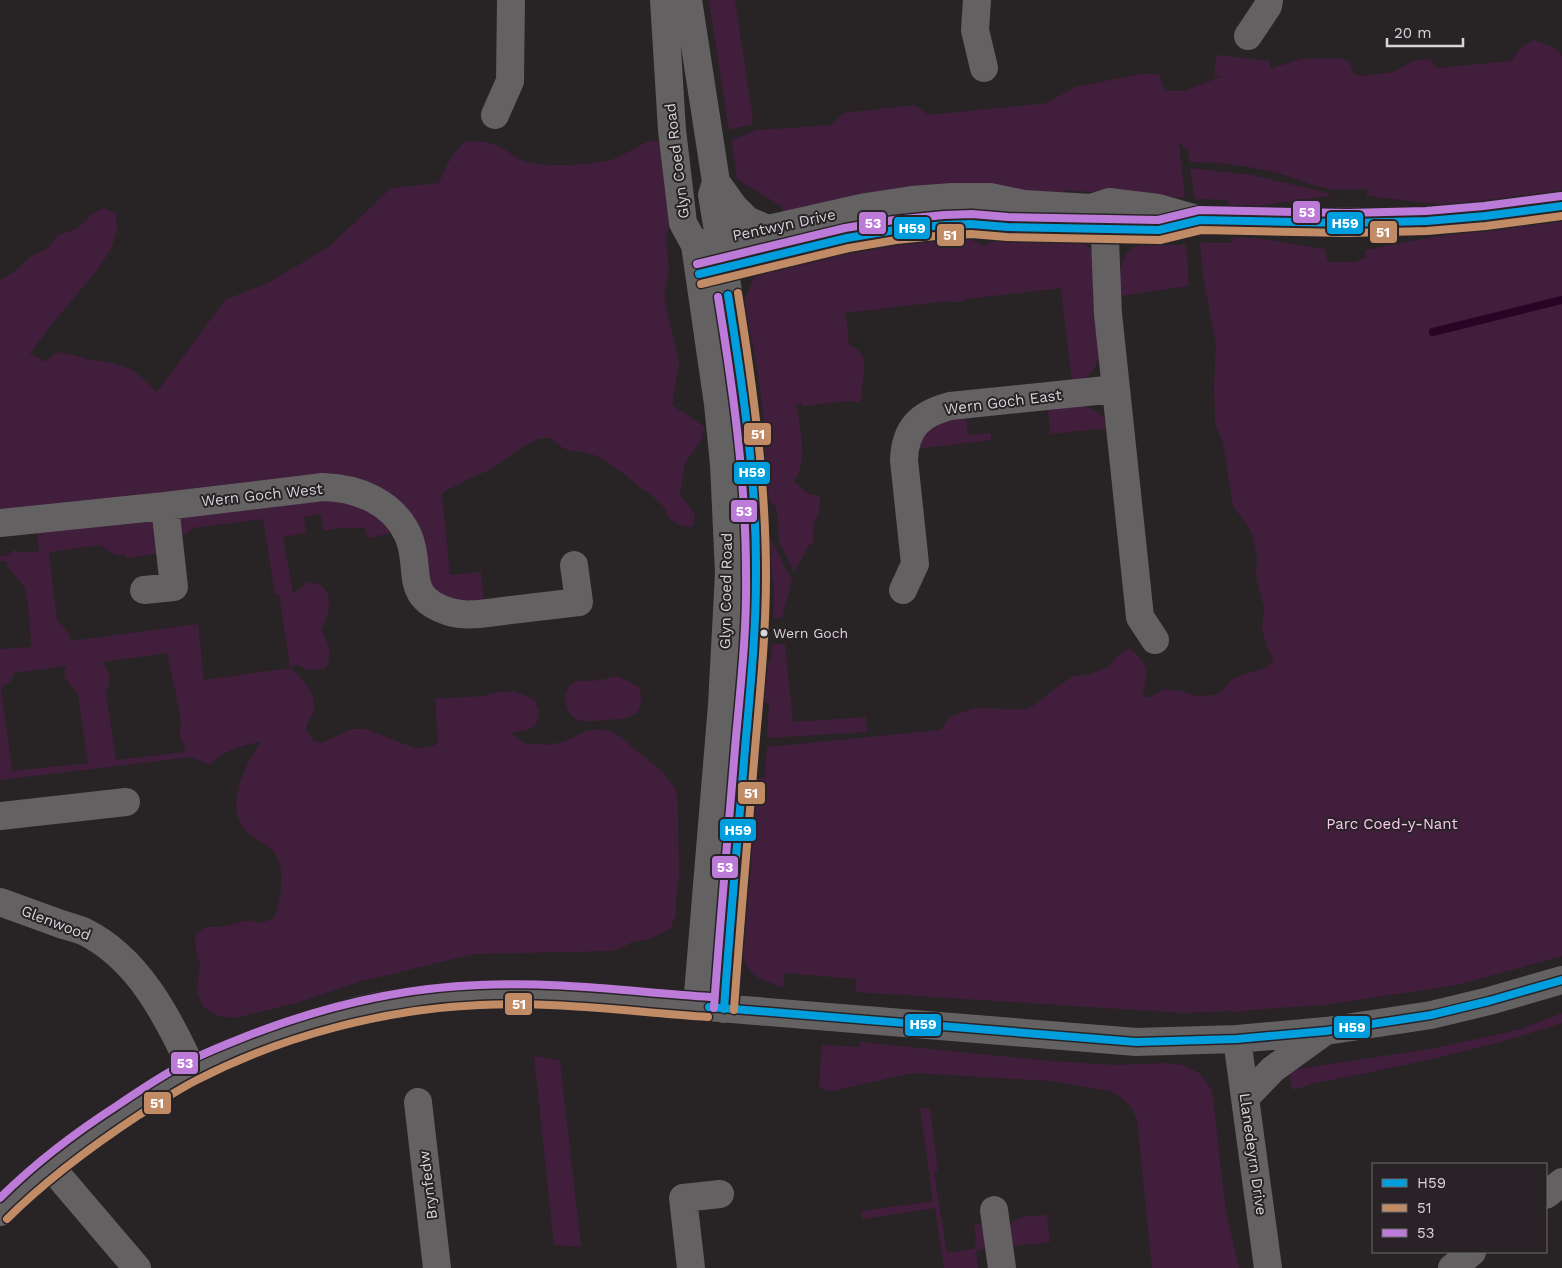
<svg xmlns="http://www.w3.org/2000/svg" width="1562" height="1268" font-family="'Work Sans',sans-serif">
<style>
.green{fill:#411e3c;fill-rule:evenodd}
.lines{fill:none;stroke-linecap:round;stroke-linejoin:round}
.stream{stroke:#280524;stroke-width:8}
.minor{stroke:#636162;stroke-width:28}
.bus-1-casing{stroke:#292327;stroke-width:11}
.bus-2-casing{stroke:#292327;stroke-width:11}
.bus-3-casing{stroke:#292327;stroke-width:11}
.bus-1{stroke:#009edd;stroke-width:8}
.bus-2{stroke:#c18c65;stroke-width:8}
.bus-3{stroke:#bd7bd9;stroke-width:8}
.bus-dot{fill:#d8d4d7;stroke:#292327;stroke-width:2}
.labels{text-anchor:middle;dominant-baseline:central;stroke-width:4;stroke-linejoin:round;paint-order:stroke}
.bus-label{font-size:14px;fill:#d8d4d7;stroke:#292327;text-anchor:start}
.street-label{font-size:15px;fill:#d8d4d7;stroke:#292327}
.park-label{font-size:15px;fill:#fac7f1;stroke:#292327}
.line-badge{stroke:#292327;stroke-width:2}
.badge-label{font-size:14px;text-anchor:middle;font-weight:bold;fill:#fff}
</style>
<rect width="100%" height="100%" fill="#282426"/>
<path class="green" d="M709,0H735L753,120L752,124L729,130Z
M1534,40C1544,44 1558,46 1562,57V190L1518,198L1444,205L1367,196V189C1358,189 1349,190 1340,190C1320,189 1300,180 1281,174C1252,166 1220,162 1190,162L1188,151L1179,142L1185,198C1145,194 1105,194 1065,190L1064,194L784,214L781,206L737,179L732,140L757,130L831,125L844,113L915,105L928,115L1047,103L1075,87L1141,74H1159L1165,91H1184L1223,76H1214L1216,55L1270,61V69L1301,59L1337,58L1349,61L1354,74L1361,76L1393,72L1415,60L1430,59L1437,68L1511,61L1522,46Z
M652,140L660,142L672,214L666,239L669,270L664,296L679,363L672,405L705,427L701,441L685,463L680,495L695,514L693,527L679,525L668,517L665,508L649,493L640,488L623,473L597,456L584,452L570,451L560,446L551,438H540L523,447L490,470L472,477L442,493L450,575L481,572L485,613L438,608L405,530L368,538L365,528H338L324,531L321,514L304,517L306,533L283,537L293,594L308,582C311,583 317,583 320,585C335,594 328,618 321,630C329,643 333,655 325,669C316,670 306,672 299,665L290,667L279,595L275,594L263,519L192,528L187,534L169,536L170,552L126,558L125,554C116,559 108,550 100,545L49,552L57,621C63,627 70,633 71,641L198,624L204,680L291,668C301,678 317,693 314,710C313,715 307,721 306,729L314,741L322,743L352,729H366L414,748L431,747L438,743L435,699L483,696L498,692L512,691L529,697L535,701L539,712L536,726L527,730L511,733L524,743L547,745L563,742L584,732L599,729L614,732L663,772L675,788L678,803L679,877L676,898V915L670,929L647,940L632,942L623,947L611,951L474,954L358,982L296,1003L235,1018L215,1015L202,1005L197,992L200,964L196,950L195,936L205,927H220L250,920L261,923L274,918C281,901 287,866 273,851C264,841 248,837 241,824C227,800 247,761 261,742C245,744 221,751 210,765L191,757L0,780V649L32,647C30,636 28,593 24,587C19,577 8,572 6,561H0V556L8,555L14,550L23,553L39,551L36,520L0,523V280L14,272L30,257L48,248L58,235L77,229L91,215L103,208L116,213L117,229L111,249L98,269L48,329L30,354L46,362L54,354L62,352L90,360L112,363L133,370L157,392L225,300L268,283L330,246L391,188L439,183C443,172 455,147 466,142C475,139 492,143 500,147C509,151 516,159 526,162C543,167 589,165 607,161C623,157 636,146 652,140ZM167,653L178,703L181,722L179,735L184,745L185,752L116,760L106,694L110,680L108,671L102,662ZM67,666L65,669V677L78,695L88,763L12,771L1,688L11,681L14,673Z
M1190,168L1251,175L1329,193V196L1250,207L1229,205L1228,200L1195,199Z
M1562,219V956L1457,985L1323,1005L1249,1010L1236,1013L1233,1011L1183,1013L856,992V979L784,973V987C754,979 748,974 739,944L754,779L765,778L767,747L941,730L950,717L974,708L1024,709L1033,706L1053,690L1073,676L1087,675L1107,668L1119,655L1129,648C1149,664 1149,671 1142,695L1149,698L1164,689L1180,691L1200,697L1219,694L1234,678L1267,667L1274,659L1267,648L1262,630L1264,608L1256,575L1257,558L1253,536L1247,525L1233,506L1223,443L1215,422L1214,385L1216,344L1203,276L1200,243H1232V237L1256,238L1325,249L1327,262H1355L1366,257L1365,250L1433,237Z
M1013,233L1076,239L1088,246L1094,254L1100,354C1096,369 1088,380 1072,383L1061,288L967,299C961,303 954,303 948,301L844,313L847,325L849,345C866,352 866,362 863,378C861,388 864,393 859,403L851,401L802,406V403L796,405C800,427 809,462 794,481L808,494L819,496C822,506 819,512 815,521C813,527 813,536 813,543L810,544L794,572L779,542L778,520L776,506L766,499L757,431L765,429C760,388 756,345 742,305L753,280L761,268L887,244L954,238L970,239L984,246Z
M1157,238V245H1186L1189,286L1120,296C1119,263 1120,246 1157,238Z
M1081,405C1092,409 1107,414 1108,428L1050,434L1048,408Z
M966,416L968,435L991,433V440L916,449V441L938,422Z
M763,523L792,581L783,612L782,618H773L774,588Z
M772,644H785L793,722L866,717L867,732L767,738L769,703H762V686L771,656Z
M616,676L628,681L640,688C645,719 630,718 606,720C598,720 587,723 579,720C563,714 559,686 578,681C581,680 586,681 590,681C599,681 608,678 616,676Z
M1562,1013V1023C1479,1051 1397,1067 1311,1084L1293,1090L1288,1073L1297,1069L1436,1048L1521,1029Z
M860,1042L1052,1061L1116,1065L1167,1063L1183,1065L1199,1073L1211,1089L1213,1097L1226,1213L1239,1268H1152L1137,1119L1131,1107L1122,1098L1110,1091L1052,1081L912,1073L832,1091L820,1088L819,1083L822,1045L860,1047Z
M534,1056L560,1060L581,1247L554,1245Z
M920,1108L930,1109L938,1172L934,1173L947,1253L974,1249L976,1241L974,1224H980L986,1228L992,1248L978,1249L976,1252L978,1268H944L935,1208L862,1219V1211L933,1201Z
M1047,1215L1050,1242L1015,1246L1012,1245C1011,1241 1008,1234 1009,1229C1010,1214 1037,1216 1047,1215Z"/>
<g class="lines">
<path class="stream" d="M1433,332L1562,300"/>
<path class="minor" d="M664,0L672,130L683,223L695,245L718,404L724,464L729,573L722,705L697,1006
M688,0L716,182L712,195C732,313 753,433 756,553C758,611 752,669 747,726C739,820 730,914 724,1009
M977,0L975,30L984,68
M1248,36L1268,6L1269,0
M495,115L510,81L511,0
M716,182L734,207L747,220L765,228
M701,244L866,207L912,200L952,197H990L1024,204L1091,208L1109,202L1158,208L1200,220L1282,222L1427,221L1485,216L1562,206
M705,272L789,251L847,238L895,230L971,224L1007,227L1159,230L1198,221
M1116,389L1140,617L1155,640
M0,523L165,506L323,487C357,488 392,501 408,535C423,569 401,597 450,612C466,617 486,613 503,611C528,608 553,605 579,602L574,565
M144,590L174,587L165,506
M903,590L915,564L904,460C905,428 920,414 950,406L1116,389L1108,314L1105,239L1091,220V208
M0,816L126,802
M0,902C19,909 39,916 58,923C66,926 75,928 83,931C139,958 168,1018 193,1071
M1237,1039L1268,1268
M1245,1098L1273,1069L1323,1033
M418,1102L437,1268
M50,1166L137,1268
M1546,1195L1562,1182
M994,1210L1002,1268
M0,1212C31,1180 68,1152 105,1126C133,1107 162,1088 192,1072C212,1060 236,1052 258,1043C303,1025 350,1009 399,1002C453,994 507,994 561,995L1136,1042L1237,1039L1326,1031L1431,1015L1489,1001L1562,980
M691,1268L683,1198L720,1194
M1452,1268L1472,1252"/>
<g class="bus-1-casing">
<path id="bus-1" d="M699,274L847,238L895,230L945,225L971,224L1007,227L1159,230L1200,220L1347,223L1427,221L1485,216L1562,206
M709,1007L1136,1042L1237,1039L1326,1031L1431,1015L1489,1001L1562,980
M724,1009C730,922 738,836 745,749C750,692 756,634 756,576C757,482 743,388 728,295"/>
</g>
<g class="bus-2-casing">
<path id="bus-2" d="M701,284L849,248L896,240L946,235L971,234L1007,237L1160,240L1201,230L1347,233L1427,231L1486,226L1562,216
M734,1010C740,923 748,836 755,749C760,692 766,634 766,576C766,481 753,387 738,293
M7,1219C47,1179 92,1146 139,1115C158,1103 177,1090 197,1080C282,1036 385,1009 480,1005C556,1001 632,1012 708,1017"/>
</g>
<g class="bus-3-casing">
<path id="bus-3" d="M697,264L845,228L894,220L944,215L972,214L1008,217L1158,220L1199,210L1347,213L1426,211L1484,206L1561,196
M714,1008C720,922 728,835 735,748C740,691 747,633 746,575C746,481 733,389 718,297
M0,1198C35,1163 76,1132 118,1105C140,1090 163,1075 187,1062C206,1052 227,1044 247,1036C321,1007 399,988 479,985C556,981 633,992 710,997"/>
</g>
<use href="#bus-1" class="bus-1"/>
<use href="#bus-2" class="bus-2"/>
<use href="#bus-3" class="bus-3"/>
</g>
<circle class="bus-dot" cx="764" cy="633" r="4.5"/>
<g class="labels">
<g class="bus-label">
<text x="773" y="633">Wern Goch</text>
</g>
<g class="street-label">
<text transform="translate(677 161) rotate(-97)">Glyn Coed Road</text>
<text transform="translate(784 225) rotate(-12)">Pentwyn Drive</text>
<text transform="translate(1003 402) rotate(-7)">Wern Goch East</text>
<text transform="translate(262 495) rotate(-6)">Wern Goch West</text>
<text transform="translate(726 591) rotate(-89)">Glyn Coed Road</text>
<text transform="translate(56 923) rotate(21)">Glenwood</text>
<text transform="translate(1253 1154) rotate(82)">Llanedeyrn Drive</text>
<text transform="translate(428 1185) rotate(-97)">Brynfedw</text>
</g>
<g class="park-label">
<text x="1392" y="824">Parc Coed-y-Nant</text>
</g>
</g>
<g class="line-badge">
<rect x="1292" y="200" width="29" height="24" rx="5" fill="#bd7bd9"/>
<rect x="1326" y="211" width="38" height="24" rx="5" fill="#009edd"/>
<rect x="858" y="211" width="29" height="24" rx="5" fill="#bd7bd9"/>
<rect x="893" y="216" width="38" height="24" rx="5" fill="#009edd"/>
<rect x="1369" y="220" width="29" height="24" rx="5" fill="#c18c65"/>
<rect x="936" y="223" width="29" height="24" rx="5" fill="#c18c65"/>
<rect x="743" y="422" width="29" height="24" rx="5" fill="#c18c65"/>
<rect x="733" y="461" width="38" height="24" rx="5" fill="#009edd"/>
<rect x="730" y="499" width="28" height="24" rx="5" fill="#bd7bd9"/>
<rect x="737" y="781" width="29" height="24" rx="5" fill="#c18c65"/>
<rect x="719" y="818" width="38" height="24" rx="5" fill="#009edd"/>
<rect x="711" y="855" width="28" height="24" rx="5" fill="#bd7bd9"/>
<rect x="504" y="992" width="29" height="24" rx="5" fill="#c18c65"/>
<rect x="904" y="1013" width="38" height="24" rx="5" fill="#009edd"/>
<rect x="1333" y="1015" width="38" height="24" rx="5" fill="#009edd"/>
<rect x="170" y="1051" width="29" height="24" rx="5" fill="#bd7bd9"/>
<rect x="143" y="1091" width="29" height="24" rx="5" fill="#c18c65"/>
</g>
<g class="badge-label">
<text x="1307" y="217">53</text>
<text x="1345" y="228">H59</text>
<text x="873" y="228">53</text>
<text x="912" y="233">H59</text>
<text x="1383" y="237">51</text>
<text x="950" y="240">51</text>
<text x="758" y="439">51</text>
<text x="752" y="477">H59</text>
<text x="744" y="516">53</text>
<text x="751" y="798">51</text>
<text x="738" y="835">H59</text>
<text x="725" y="872">53</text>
<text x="519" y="1009">51</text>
<text x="923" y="1029">H59</text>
<text x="1352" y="1032">H59</text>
<text x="185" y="1068">53</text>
<text x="157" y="1108">51</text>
</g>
<rect x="1372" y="1163" width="175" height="90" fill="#292327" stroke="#6f6a6d"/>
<rect x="1382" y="1179" width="25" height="8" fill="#009edd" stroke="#6f6a6d"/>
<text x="1417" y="1188" font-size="15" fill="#d8d4d7">H59</text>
<rect x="1382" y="1204" width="25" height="8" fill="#c18c65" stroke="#6f6a6d"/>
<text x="1417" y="1213" font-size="15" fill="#d8d4d7">51</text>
<rect x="1382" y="1229" width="25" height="8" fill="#bd7bd9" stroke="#6f6a6d"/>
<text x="1417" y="1238" font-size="15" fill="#d8d4d7">53</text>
<path d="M1387 38v8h76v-8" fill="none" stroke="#d8d4d7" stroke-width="2.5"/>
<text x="1394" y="38" font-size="15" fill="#d8d4d7" stroke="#292327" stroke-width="4" paint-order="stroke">20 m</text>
</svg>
